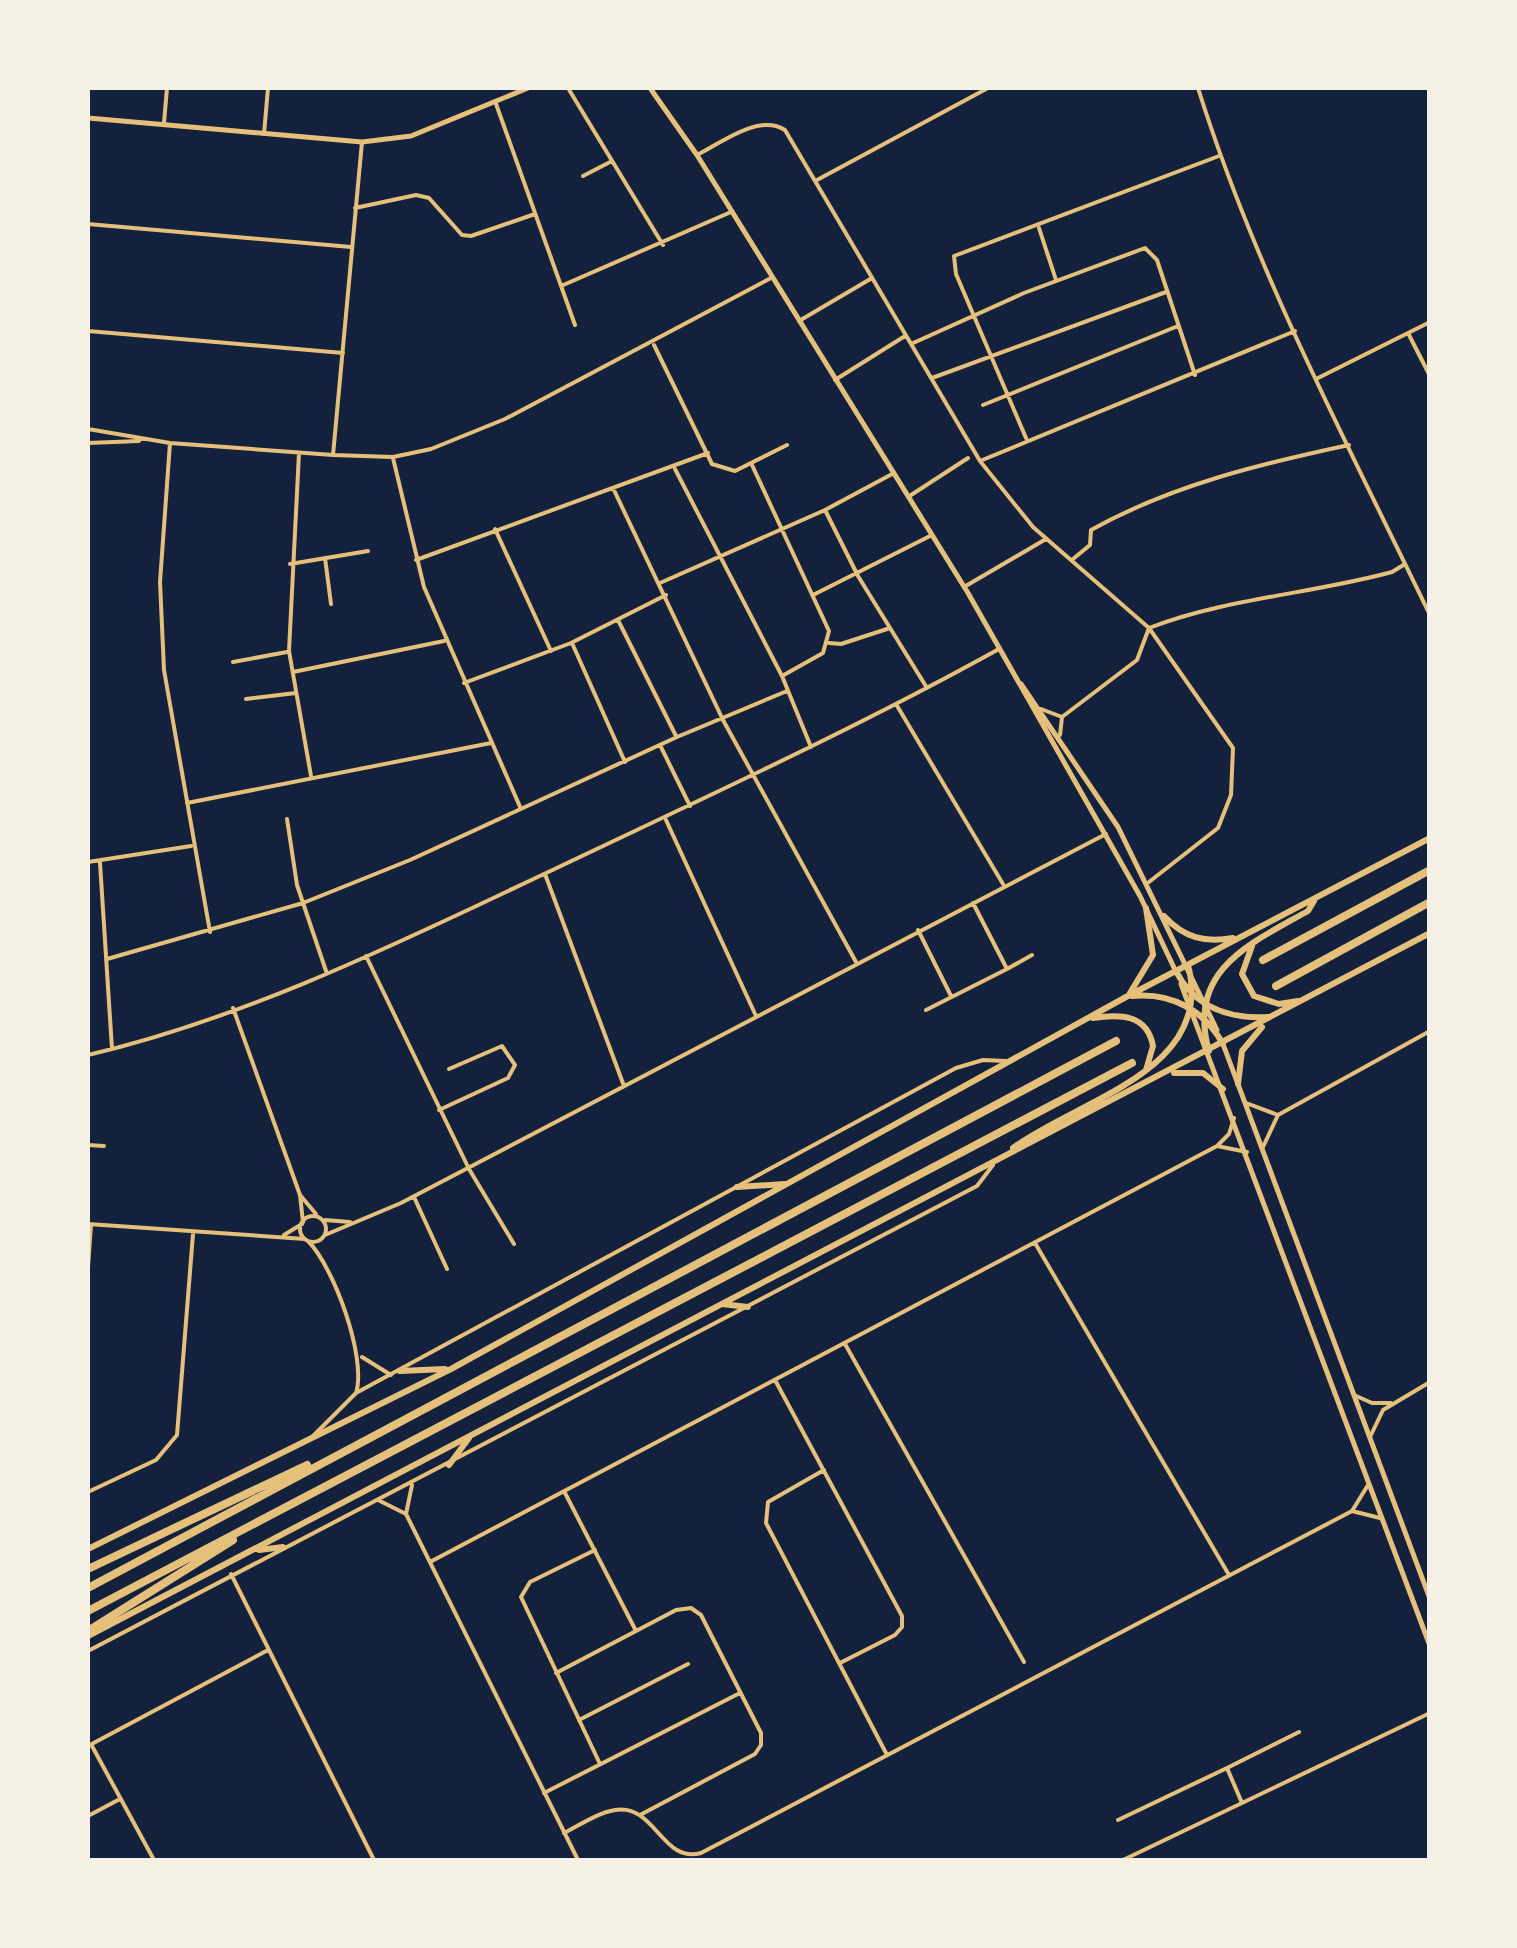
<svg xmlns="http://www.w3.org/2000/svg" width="1517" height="1948" font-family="Montserrat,sans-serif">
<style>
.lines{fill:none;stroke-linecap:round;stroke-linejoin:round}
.minor{stroke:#e5c07b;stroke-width:4}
.tertiary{stroke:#e5c07b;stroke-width:5}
.secondary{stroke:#e5c07b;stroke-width:6}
.motorway{stroke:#e5c07b;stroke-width:8}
</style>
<rect width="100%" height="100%" fill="#14213d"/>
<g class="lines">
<path class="minor" d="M568,88L663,245
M1198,88C1255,270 1347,443 1430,615
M495,101L575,325
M164,123L167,88
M264,134L268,88
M697,155C721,143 759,113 785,130L980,461L1033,527L1149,628L1233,748L1231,795L1218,828L1149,882
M583,176L612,161
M817,180L988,88
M355,208L416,195L429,198L462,235L471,236L535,214
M88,224L351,247
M1039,228L1056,280
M561,286L731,212
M799,321L872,278
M88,331L343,353
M1408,333L1430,376
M911,344L1024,293L1145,248L1157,260L1195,375
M654,345L712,464L735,471L787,445
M932,378L1166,292
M1318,378L1430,322
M835,380L905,336
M983,405L1178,326
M88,429L170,443L333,455L393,457L431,449L505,419L771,278
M1026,438L956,274L954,256L1219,156
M88,443L139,441
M170,443L160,582L164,670L210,932
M299,453L289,651L311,776
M333,455L362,142
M393,458L424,587L521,809
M980,461L1295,331
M752,465L829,631L823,653L782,676
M675,469L782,676L811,747
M613,488L723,720L856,962
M908,497L968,458
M825,510L858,576L927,688
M495,529L551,651
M325,558L331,604
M1073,559L1090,545L1091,530C1172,485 1260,464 1349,445
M416,560L708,453
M290,564L368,551
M660,583L825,510L894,473
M964,587L1046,539
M813,595L932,535
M618,620L676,736
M1149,628C1227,598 1311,594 1392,572L1405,564
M572,643L625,762
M829,643L841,644L890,628
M233,662L287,652
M293,672L444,641
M464,683L571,643L666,595
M246,699L296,693
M896,704L1003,884
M1041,709L1062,717
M1060,735L1062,717L1137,660L1149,628
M660,745L690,806
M187,803L491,743
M287,819L297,885L326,971
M666,820L756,1016
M88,862L191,846
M100,863L112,1049
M545,874L624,1086
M918,930L951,996
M366,956L469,1169L514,1244
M107,959L303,903L410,860L677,737L787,691
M1007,969L1032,955
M233,1008L300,1195L303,1222
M926,1010L1007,969L973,903
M88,1055C246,1018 398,943 544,874C697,801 851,731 999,649
M1246,1103L1278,1115
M439,1110L508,1078L515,1065L502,1046L449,1069
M88,1145L104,1146
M1217,1146L1247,1152
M1263,1147L1278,1115L1430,1031
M300,1195L316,1214
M414,1197L447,1269
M300 1229a13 13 0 1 1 26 0a13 13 0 1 1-26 0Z
M325,1220L350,1222
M88,1224L305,1239
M284,1235L302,1224
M325,1235L401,1203L1106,834
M308,1241C334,1267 367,1358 356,1393
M1035,1243L1229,1575
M88,1267L91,1225
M845,1344L1024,1662
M362,1357L391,1375
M775,1380L902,1616V1627L895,1635L840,1663
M1354,1395L1372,1403H1391
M313,1436L356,1393L956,1068L983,1060L1006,1061
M1370,1437L1383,1410L1430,1382
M824,1470L768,1502L766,1523L887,1755
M564,1491L635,1629
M88,1492L156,1460L177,1435L193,1234
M380,1501L406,1514L578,1860
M1352,1511L1380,1518
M406,1514L412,1485
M595,1550L530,1582L521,1597L600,1764
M430,1562L1217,1146L1229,1134L1234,1118
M231,1574L374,1860
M88,1651L977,1186L993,1165
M556,1673L676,1610L691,1608L701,1615L761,1733V1745L755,1754L640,1815
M579,1720L688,1664
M88,1746L268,1650
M92,1746L154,1860
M1227,1768L1299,1732
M544,1793L740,1693
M88,1816L118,1800
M1118,1820L1227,1768L1242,1803
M564,1833C580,1825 597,1813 615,1810C655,1803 662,1864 701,1853L1352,1511L1368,1485
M1123,1860L1430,1713"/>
<path class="tertiary" d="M650,88L697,155L968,593L1140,896L1177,974
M88,118L362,142L411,136L528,88
M1021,684L1118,827L1217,1030
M1181,984L1430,1646
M1223,1044L1430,1599"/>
<path class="secondary" d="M1164,916C1184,938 1205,943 1233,938
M1252,946L1242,974L1254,996L1279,1004L1298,1001
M1176,971C1194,1007 1229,1019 1268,1017
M1130,993L1153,955L1146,908
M1132,996C1171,992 1204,1010 1223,1044
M1093,1018C1120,1014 1147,1014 1153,1046L1146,1070
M1209,1051C1186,971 1249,944 1308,911L1314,901
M1174,1073H1203L1223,1089
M1238,1084L1242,1051L1262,1027
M1013,1148C1077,1100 1216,1071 1188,965
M737,1187L785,1184
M722,1304L748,1307
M400,1371L445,1369
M449,1465L469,1438
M88,1549L451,1369L1126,997L1430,838
M259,1550L283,1547
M88,1636L1430,933"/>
<path class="motorway" d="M1263,960L1430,870
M1276,986L1430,902
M88,1569L307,1465
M88,1588L1116,1041
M88,1611L1132,1063
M88,1631L233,1540"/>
</g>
<rect width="1517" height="1948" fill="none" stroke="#f6f1e7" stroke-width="180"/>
</svg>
